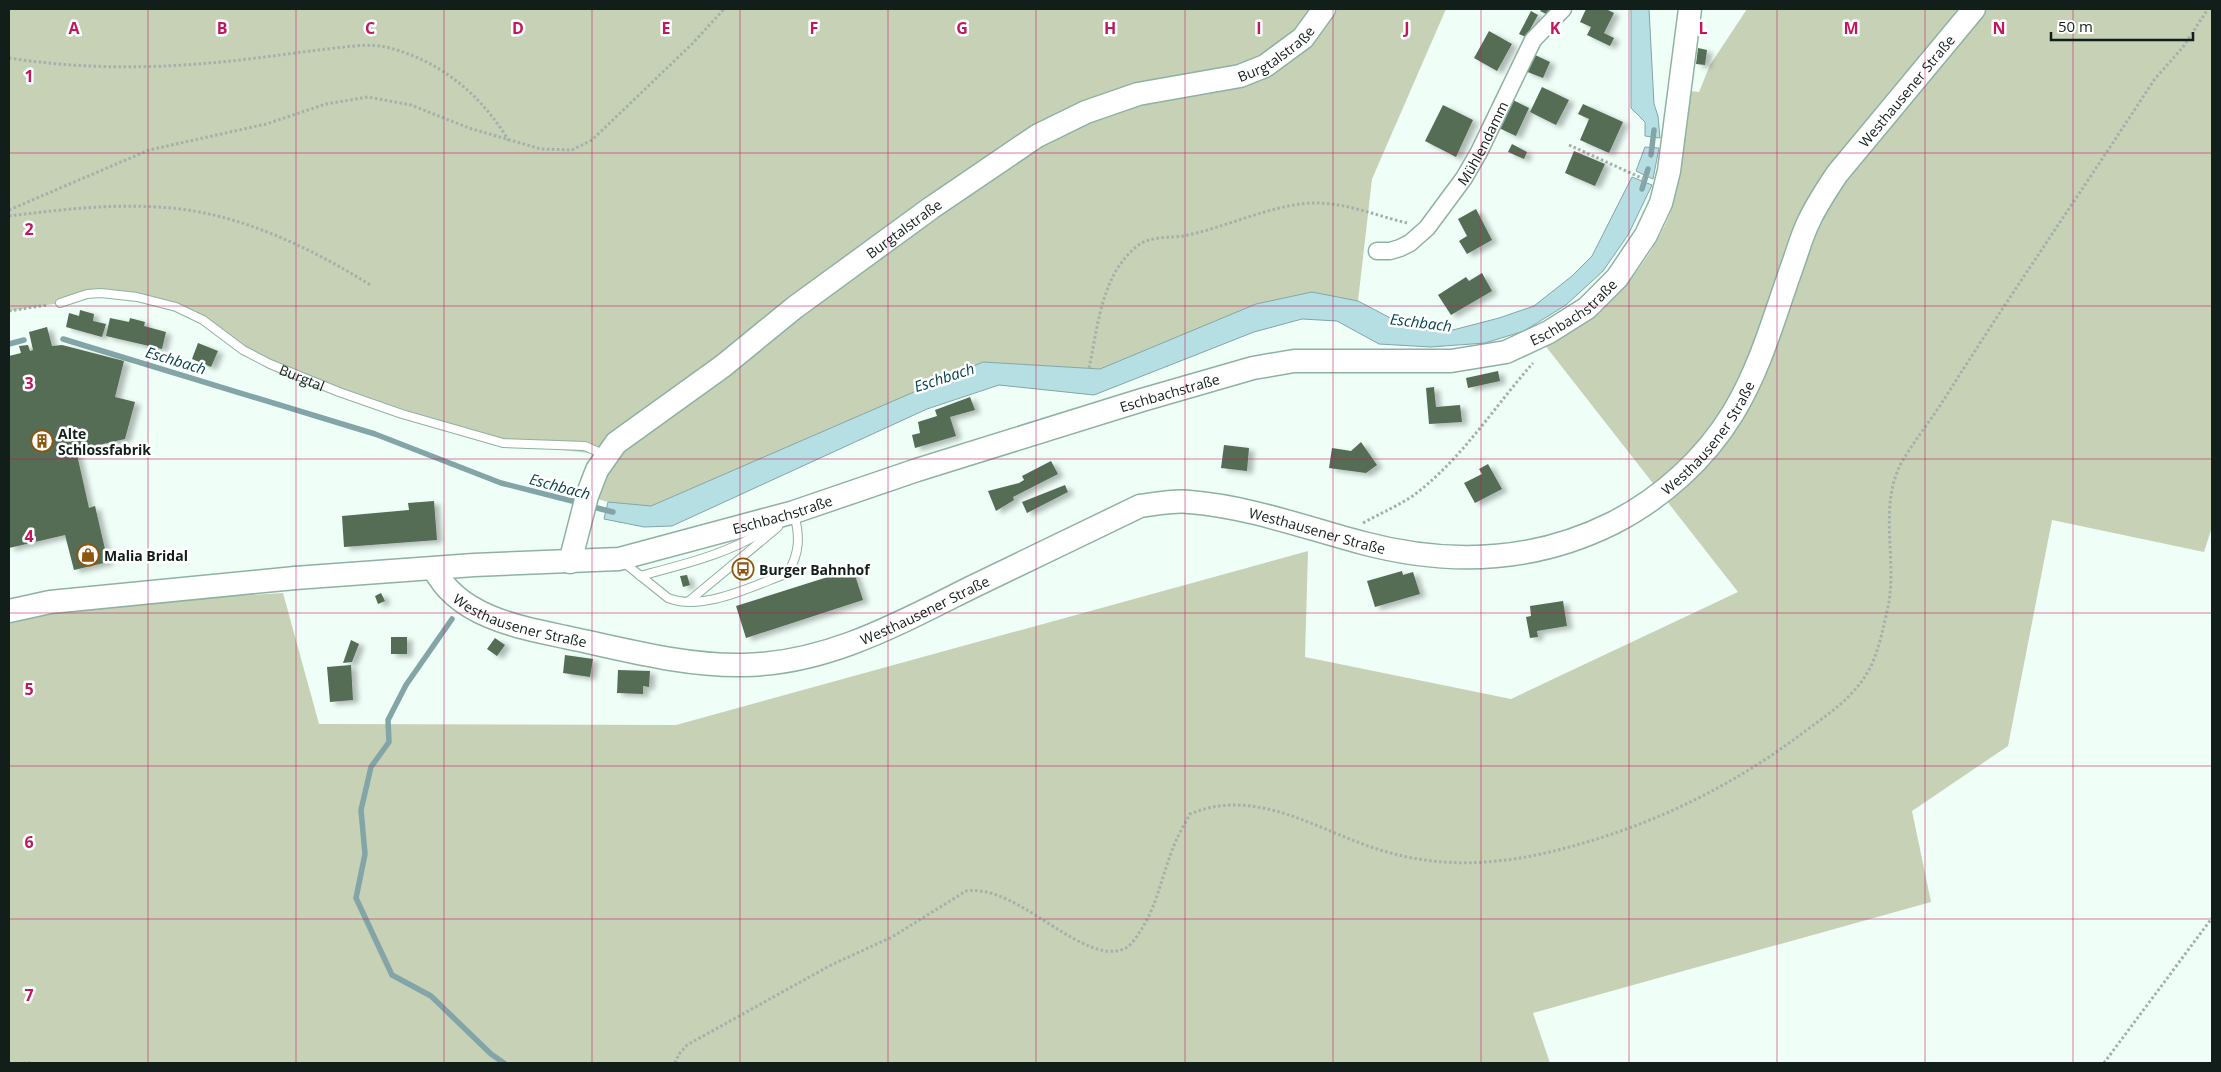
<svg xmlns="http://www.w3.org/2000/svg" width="2221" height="1072" font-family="'Open Sans',sans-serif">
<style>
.green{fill:#c6d1b6}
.water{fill:#b6dfe4;stroke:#84a5a7}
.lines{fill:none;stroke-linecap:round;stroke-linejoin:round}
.stream{stroke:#84a5a7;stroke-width:5.5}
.building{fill:#556c55;filter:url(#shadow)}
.service-casing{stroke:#8eb2a1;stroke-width:10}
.minor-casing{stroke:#8eb2a1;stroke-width:19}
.secondary-casing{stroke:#8eb2a1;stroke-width:25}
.path{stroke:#a3b1ab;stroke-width:3;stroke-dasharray:2.5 2.5;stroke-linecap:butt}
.service{stroke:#fff;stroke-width:8}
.minor{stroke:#fff;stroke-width:16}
.secondary{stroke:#fff;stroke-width:22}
.grid{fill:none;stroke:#c2185b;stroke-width:1;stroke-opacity:0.55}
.labels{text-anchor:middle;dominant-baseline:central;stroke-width:5;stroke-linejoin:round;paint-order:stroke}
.street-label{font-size:14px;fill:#111e19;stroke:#fff}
.poi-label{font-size:14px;font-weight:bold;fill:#111e19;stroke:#fff;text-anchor:start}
.water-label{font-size:15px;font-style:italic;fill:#024249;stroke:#fff}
.grid-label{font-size:16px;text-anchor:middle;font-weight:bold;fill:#c2185b;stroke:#fff;stroke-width:5;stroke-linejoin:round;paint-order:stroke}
</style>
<defs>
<filter id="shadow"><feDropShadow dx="5.5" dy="3" stdDeviation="2.5" flood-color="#0004"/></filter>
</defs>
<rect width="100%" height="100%" fill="#effef7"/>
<path class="green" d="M9,9H1446L1372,179L1358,301L1312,292L1256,304L1100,369L983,362L651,506L608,502L587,496L605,455L503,443L270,364L187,311L101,293L60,303L9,311Z
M1747,9H2212V527L2204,552L2052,520L2008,746L1912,811L1931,902L1533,1013L1550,1063H9V620L75,606L283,593L319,724L676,725L1308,551L1305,657L1511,699L1738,592L1544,344C1560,336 1577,328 1591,318C1624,294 1659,246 1672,208C1683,177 1685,125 1690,91L1699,92L1710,65Z"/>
<path class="water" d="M1631,9H1649L1654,104L1658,116L1660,138L1645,136V122L1631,108Z
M1645,147L1659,148L1653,179L1636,171Z
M1632,177L1652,185L1628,235L1603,271L1566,305L1524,331L1485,343L1431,347L1379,344L1337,321L1302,319L1254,332L1094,395L999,385L927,409L672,526L644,527L604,519L608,502L651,506L983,362L1100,369L1256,304L1312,292L1358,301L1398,322L1453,330L1499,318L1534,306L1572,276L1592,256Z"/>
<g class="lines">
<path class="stream" d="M1651,155L1654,130
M1642,189L1648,169
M63,339L375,434L501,483L580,503
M9,344L24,340
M589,506L613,512
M452,619L406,685L388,720L389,742L371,767L361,810L365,854L356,898L392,975L431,996L491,1054L504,1063"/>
</g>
<path class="building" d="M1542,9H1552L1548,15L1540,11Z
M1586,9H1606L1614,13L1604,33L1614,38L1610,46L1587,35L1591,27L1580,22Z
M1531,11L1538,15L1526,37L1519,34Z
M1489,31L1512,44L1497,71L1474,58Z
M1698,48L1707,50L1705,65L1696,64Z
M1533,54L1550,62L1543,78L1525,71Z
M1542,87L1569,100L1556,125L1530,112Z
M1513,100L1529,108L1516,136L1499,128Z
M1583,104L1623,122L1609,153L1580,140L1589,119L1578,114Z
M1443,105L1473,120L1456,157L1425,141Z
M1512,144L1527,152L1524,159L1508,152Z
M1574,151L1605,164L1595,186L1565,173Z
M1476,209L1492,240L1467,254L1459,241L1467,236L1458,219Z
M1482,273L1492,291L1451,315L1438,295L1466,277L1469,281Z
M80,310L94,314L93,321L106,324L102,337L66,327L69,313L79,316Z
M110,318L129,322L130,318L145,322L144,326L166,332L162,349L106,336Z
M47,327L52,346L62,345L124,361L115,397L135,402L125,439L76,450L89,508L95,506L108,562L74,570L65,535L9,548V356L21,353L19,346L28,345L30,351L33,350L29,332Z
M198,343L218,351L211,367L192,359Z
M1498,371L1500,381L1468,388L1466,378Z
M1434,387L1436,407L1460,405L1462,422L1429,424L1426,388Z
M970,397L975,410L950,417L956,436L915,448L912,435L920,433L918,422L937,416L935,410Z
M1361,442L1377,465L1366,473L1329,468L1332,448L1351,451Z
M1224,445L1249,448L1247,471L1221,468Z
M1051,461L1058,474L1013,497L1014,500L996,511L988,491L1019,483L1024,480L1022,476Z
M1488,464L1502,489L1475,503L1464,483L1482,474L1479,469Z
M1065,485L1068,492L1027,513L1022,502Z
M434,501L437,540L344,547L342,516L409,510L408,503Z
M853,569L863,600L746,638L736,606Z
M1402,571L1403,575L1413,572L1420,594L1375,607L1367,581Z
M687,575L690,585L683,587L680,576Z
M381,593L385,601L378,604L375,596Z
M1563,601L1567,626L1537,631L1538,637L1530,638L1526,617L1531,616L1530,606Z
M391,637H407V654H391Z
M495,638L505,645L497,656L487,649Z
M351,640L359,644L352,662L343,663Z
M565,655L593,659L590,677L563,673Z
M351,665L353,700L330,702L327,667Z
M618,670L650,671L649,687L643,686V694L617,693Z"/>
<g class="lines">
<g class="service-casing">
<g id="service">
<path id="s1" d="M60,303L87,294L101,293L137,297L176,307L203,320L243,350L270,364L339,392L402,414L503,443L585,446L605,455"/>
<path d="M622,561L668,598C703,612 755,585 788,573C800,552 800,536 794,514"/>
<path d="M640,576C689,563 728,554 771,527"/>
<path d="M689,601L778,527"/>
</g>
</g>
<g class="minor-casing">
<g id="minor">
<path id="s2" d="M1377,251H1390L1400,248L1410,243L1427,228L1464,178L1479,152L1533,40L1563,9"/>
</g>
</g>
<g class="secondary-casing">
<g id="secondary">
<path id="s3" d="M570,562L587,496L597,470L616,443L723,366L794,308L931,208L1037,136L1086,112L1138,94L1240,76L1265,66L1303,38L1324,9"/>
<path id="s4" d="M434,569C458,616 517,627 565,637C623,649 683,666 743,665C826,664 898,624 970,588C1027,561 1083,533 1140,506C1156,504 1174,500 1190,502C1250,507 1306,528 1363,543C1450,566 1533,563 1613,523C1662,498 1705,459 1733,413C1761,367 1775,314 1793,264C1798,250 1802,235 1809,221C1817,204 1827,189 1837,174L1974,9"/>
<path id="s5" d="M9,611L50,602L295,578L474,565L619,559L794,512L917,470L1142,400L1253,368L1294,361H1451L1506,352L1549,332L1587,308L1617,278L1646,235L1661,203L1669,171L1690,9"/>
</g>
</g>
<path class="path" d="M9,58C78,69 151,69 220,62C253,59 286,54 318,50C340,48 368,42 390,48C442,62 481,95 509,141
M1569,145L1646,180
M9,210L149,150L266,124L326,104L368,97L411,105L469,128L541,149L572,150L592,140L692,44L724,9
M9,216C57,210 107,204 156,207C233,210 308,246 372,286
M9,311L47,305
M1089,368C1098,327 1101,276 1136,247C1148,236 1168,238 1183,236C1226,228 1276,202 1319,203C1349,204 1378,216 1407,223
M1363,523C1381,513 1398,506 1414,495C1462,459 1494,407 1533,363
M23,1063H32
M675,1063L679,1054L687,1045L831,965L892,937L966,891C1019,883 1084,969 1126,948C1131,945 1136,938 1139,933C1157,907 1161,878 1173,848C1177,837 1184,825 1190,814C1259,785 1322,834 1387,852C1439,867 1490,865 1541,854C1638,832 1725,792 1804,732C1827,715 1850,700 1866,675C1878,656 1883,629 1888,607C1898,559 1877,504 1903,460C1915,440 1930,421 1943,401C2011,293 2084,188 2154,80L2183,47L2208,9
M2104,1063L2212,918"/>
<use href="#service" class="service"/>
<use href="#minor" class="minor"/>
<use href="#secondary" class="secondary"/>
</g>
<path class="grid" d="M148,9V1063M296,9V1063M444,9V1063M592,9V1063M740,9V1063M888,9V1063M1036,9V1063M1185,9V1063M1333,9V1063M1481,9V1063M1629,9V1063M1777,9V1063M1925,9V1063M2073,9V1063M9,153H2212M9,306H2212M9,459H2212M9,613H2212M9,766H2212M9,919H2212"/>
<defs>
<g id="building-ring" transform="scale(1.125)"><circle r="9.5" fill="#fff" stroke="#8e550e" stroke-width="1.5"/><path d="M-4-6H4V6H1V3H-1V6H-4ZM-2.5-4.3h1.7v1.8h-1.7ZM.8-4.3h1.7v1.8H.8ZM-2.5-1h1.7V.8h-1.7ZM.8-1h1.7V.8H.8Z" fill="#8e550e"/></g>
<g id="shop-ring" transform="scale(1.125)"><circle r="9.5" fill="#fff" stroke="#8e550e" stroke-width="1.5"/><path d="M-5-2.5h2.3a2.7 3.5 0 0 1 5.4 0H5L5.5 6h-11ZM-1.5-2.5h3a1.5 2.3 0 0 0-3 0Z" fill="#8e550e"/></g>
<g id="bus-ring" transform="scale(1.125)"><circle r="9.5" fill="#fff" stroke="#8e550e" stroke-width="1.5"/><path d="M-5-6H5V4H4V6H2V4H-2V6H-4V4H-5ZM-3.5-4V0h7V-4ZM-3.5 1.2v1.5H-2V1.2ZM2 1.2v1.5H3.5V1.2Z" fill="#8e550e"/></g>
</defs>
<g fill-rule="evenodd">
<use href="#building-ring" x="42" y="441"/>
<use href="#shop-ring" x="88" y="555"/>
<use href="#bus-ring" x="743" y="569"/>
</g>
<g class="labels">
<g class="street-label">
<text stroke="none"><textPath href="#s3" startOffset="906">Burgtalstraße</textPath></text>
<text stroke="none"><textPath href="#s4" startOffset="1784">Westhausener Straße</textPath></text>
<text stroke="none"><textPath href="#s2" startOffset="159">Mühlendamm</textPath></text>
<text stroke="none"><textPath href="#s3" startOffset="488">Burgtalstraße</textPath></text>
<text stroke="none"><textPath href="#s5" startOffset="1608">Eschbachstraße</textPath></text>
<text stroke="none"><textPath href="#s1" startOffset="264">Burgtal</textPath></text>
<text stroke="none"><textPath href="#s5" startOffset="1188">Eschbachstraße</textPath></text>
<text stroke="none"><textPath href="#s4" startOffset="1379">Westhausener Straße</textPath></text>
<text stroke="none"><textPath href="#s5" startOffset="782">Eschbachstraße</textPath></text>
<text stroke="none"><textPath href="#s4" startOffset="945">Westhausener Straße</textPath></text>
<text stroke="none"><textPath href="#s4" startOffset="525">Westhausener Straße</textPath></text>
<text stroke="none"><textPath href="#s4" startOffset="105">Westhausener Straße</textPath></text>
</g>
<g class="poi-label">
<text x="58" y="433">Alte<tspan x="58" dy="16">Schlossfabrik</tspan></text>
<text x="104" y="555">Malia Bridal</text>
<text x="759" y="569">Burger Bahnhof</text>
</g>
<g class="water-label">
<text transform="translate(1421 322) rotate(7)">Eschbach</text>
<text transform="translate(176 360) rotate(17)">Eschbach</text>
<text transform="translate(944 377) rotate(-18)">Eschbach</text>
<text transform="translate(560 486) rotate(15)">Eschbach</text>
</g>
</g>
<g class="grid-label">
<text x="74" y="34">A</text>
<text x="222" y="34">B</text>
<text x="370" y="34">C</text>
<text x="518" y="34">D</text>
<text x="666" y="34">E</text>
<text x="814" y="34">F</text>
<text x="962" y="34">G</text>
<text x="1110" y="34">H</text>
<text x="1259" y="34">I</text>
<text x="1407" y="34">J</text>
<text x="1555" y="34">K</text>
<text x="1703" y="34">L</text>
<text x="1851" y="34">M</text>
<text x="1999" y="34">N</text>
<text x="29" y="82">1</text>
<text x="29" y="235">2</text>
<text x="29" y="389">3</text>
<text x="29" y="542">4</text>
<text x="29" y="695">5</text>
<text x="29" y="848">6</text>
<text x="29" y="1001">7</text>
</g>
<rect width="2221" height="1072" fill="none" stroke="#111e19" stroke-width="20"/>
<path d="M2051 32v8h142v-8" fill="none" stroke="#111e19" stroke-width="2.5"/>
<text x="2058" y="32" font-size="15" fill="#111e19" stroke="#ffffff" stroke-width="4" paint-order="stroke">50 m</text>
</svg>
